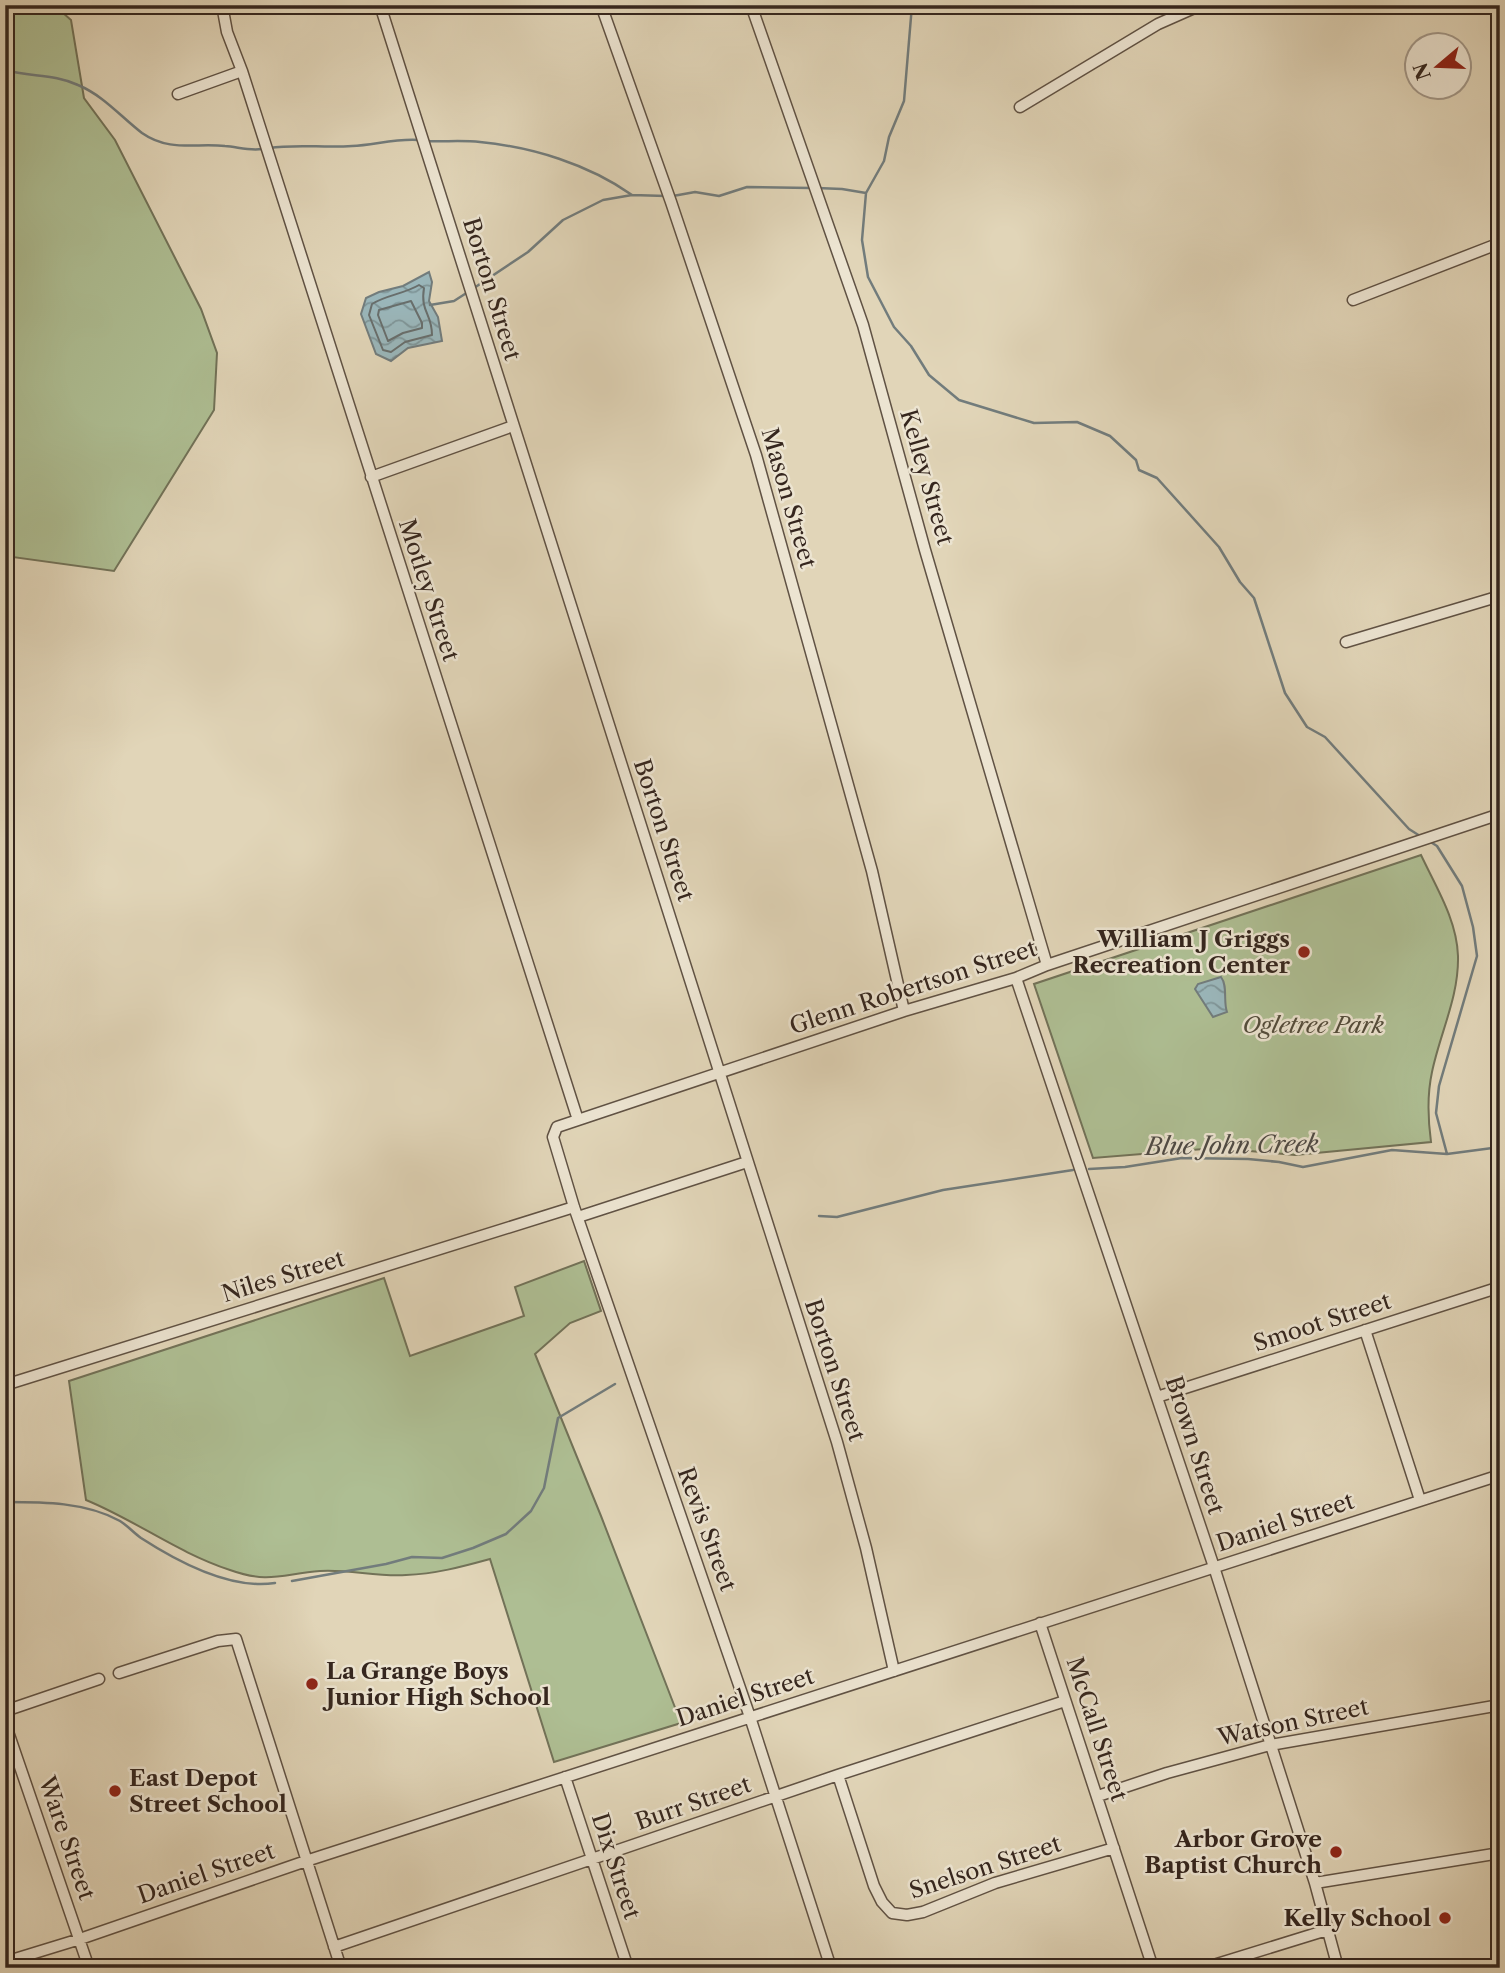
<svg xmlns="http://www.w3.org/2000/svg" width="1505" height="1973" font-family="'Libre Caslon Text',serif">
<style>
.park{fill:#aebe93;stroke:#727258;stroke-width:2}
.water{fill:url(#water-waves);stroke:#727c7c;stroke-width:2}
.lines{fill:none;stroke-linecap:round;stroke-linejoin:round}
.shore{stroke:#686e6c;stroke-width:2}
.stream{stroke:#727c7c;stroke-width:2.5}
.minor-casing{stroke:#605244;stroke-width:13}
.minor{stroke:#ece4d1;stroke-width:10}
.poi-dot{fill:#8f2418;stroke:#ece4d1;stroke-width:2.5}
.labels{text-anchor:middle;dominant-baseline:central;stroke-width:5;stroke-linejoin:round;paint-order:stroke}
.street-label{font-size:23px;fill:#35261e;stroke:#ece4d1}
.poi-label{font-size:23px;font-weight:bold;fill:#35261e;stroke:#ece4d1;text-anchor:end}
.park-label{font-size:23px;font-style:italic;fill:#534c3b;stroke:#ece4d1}
.water-label{font-size:24px;font-style:italic;fill:#4e4a45;stroke:#ece4d1}
</style>
<defs>
<pattern id="water-waves" width="16" height="10" patternUnits="userSpaceOnUse" patternTransform="scale(1.75)"><rect width="16" height="10" fill="#9ab6ba"/><path d="M0 5q4-4 8 0t8 0" fill="none" stroke="#7e9497"/></pattern>
</defs>
<rect width="100%" height="100%" fill="#e1d5b8"/>
<filter id="stains"><feTurbulence type="fractalNoise" baseFrequency=".00286" numOctaves="4"/><feColorMatrix values="0 0 0 0 .2 0 0 0 0 .09 0 0 0 0 .02 0 0 0 .5 -.17"/></filter>
<radialGradient id="worn" r=".72"><stop offset=".6" stop-color="#630" stop-opacity="0"/><stop offset="1" stop-color="#630" stop-opacity=".3"/></radialGradient>
<path class="park" d="M5,5H54L71,20L84,98L115,140L201,309L217,353L214,410L114,571L5,556Z
M1421,855C1436,887 1457,920 1458,956C1459,997 1440,1033 1432,1072C1427,1095 1428,1120 1431,1142L1295,1155L1216,1148L1093,1158L1034,984Z
M584,1261L601,1311L570,1323L535,1354L601,1516L681,1723L554,1762L490,1559C461,1567 435,1574 406,1575C377,1577 348,1569 320,1571C282,1574 269,1584 230,1570C176,1552 137,1521 86,1500L69,1381L384,1278L410,1356L524,1316L515,1287Z"/>
<path class="water" d="M429,272L432,282L429,301L438,317L442,341L408,348L391,361L376,354L361,314L366,298L379,292L403,286Z
M1221,977C1228,986 1223,1001 1227,1012L1213,1017L1195,989L1198,984Z"/>
<g class="lines">
<path class="shore" d="M419,285L424,288C420,312 432,313 432,335L405,342L391,352L383,350L369,315L372,304C386,295 404,294 419,285Z
M411,301L422,323V328L403,333L388,341L378,315L379,310Z"/>
<path class="stream" d="M912,5L904,101L889,137L884,161L866,193L862,240L868,277L894,327L911,346L929,375L959,400L1034,423L1077,422L1110,436L1136,460L1139,470L1157,478L1219,547L1240,582L1254,598L1285,693L1307,727L1325,737L1409,829L1420,836
M5,70C31,77 54,74 78,85C104,96 120,116 142,133C169,152 195,143 225,146C238,147 249,151 262,149
M425,141C443,142 462,140 480,142C532,147 588,164 632,195
M269,148C295,144 325,148 352,146C374,145 397,138 419,140
M817,188L842,189L866,193
M673,196L695,192L719,196L747,187L811,188
M474,288L528,252L563,220L603,200L632,195L666,196
M430,305L454,301L468,292
M1429,841L1437,846L1462,886L1473,927L1477,956L1439,1086L1436,1113L1447,1154
M1089,1169L1125,1167L1182,1158L1248,1159L1279,1162L1303,1167L1392,1150L1447,1154L1500,1147
M819,1216L837,1217L943,1190L1073,1170
M5,1502C43,1502 86,1502 120,1521C128,1526 134,1533 141,1538C178,1562 230,1590 275,1583
M292,1581L386,1564L412,1557L442,1558L473,1548L506,1534L531,1511L544,1488L558,1418L615,1384"/>
<g class="minor-casing">
<path id="minor" d="M222,5L227,32L242,71L578,1120
M380,5L837,1442L866,1548L894,1671
M601,5L671,202L756,455L872,871L904,1011
M751,5L863,325L925,550L1047,965
M178,94L242,71
M1020,107L1158,24L1201,5
M1353,300L1500,243
M371,477L513,426
M1346,642L1500,596
M1016,978L1214,1567L1315,1883L1338,1968
M578,1217L747,1162
M1365,1330L1420,1500
M5,1385L574,1207
M1157,1397L1500,1287
M1040,1623L1153,1968
M119,1673L218,1641L236,1639L341,1968
M5,1711L99,1679
M5,1723L89,1968
M838,1775L874,1886L882,1902L892,1913L907,1915L923,1912L995,1883L1114,1848
M565,1777L628,1968
M1098,1796L1167,1773L1270,1745L1500,1705
M1315,1883L1500,1853
M334,1947L838,1775L1065,1701
M5,1962L80,1939L306,1861L1500,1475
M831,1968L750,1717L574,1207L553,1137L557,1127L904,1011L1016,978L1047,965L1500,814
M1204,1968L1327,1930"/>
</g>
<use href="#minor" class="minor"/>
</g>
<g class="poi-dot">
<circle cx="1304" cy="952" r="7"/>
<circle cx="312" cy="1684" r="7"/>
<circle cx="115" cy="1791" r="7"/>
<circle cx="1336" cy="1852" r="7"/>
<circle cx="1445" cy="1918" r="7"/>
</g>
<g class="labels">
<g class="street-label">
<text transform="translate(492 289) rotate(73)">Borton Street</text>
<text transform="translate(927 477) rotate(74)">Kelley Street</text>
<text transform="translate(789 498) rotate(74)">Mason Street</text>
<text transform="translate(429 590) rotate(72)">Motley Street</text>
<text transform="translate(664 830) rotate(72)">Borton Street</text>
<text transform="translate(913 987) rotate(-18)">Glenn Robertson Street</text>
<text transform="translate(283 1276) rotate(-17)">Niles Street</text>
<text transform="translate(1322 1322) rotate(-18)">Smoot Street</text>
<text transform="translate(835 1370) rotate(72)">Borton Street</text>
<text transform="translate(1195 1445) rotate(72)">Brown Street</text>
<text transform="translate(1285 1522) rotate(-18)">Daniel Street</text>
<text transform="translate(707 1529) rotate(70)">Revis Street</text>
<text transform="translate(745 1697) rotate(-18)">Daniel Street</text>
<text transform="translate(1293 1722) rotate(-12)">Watson Street</text>
<text transform="translate(1097 1729) rotate(72)">McCall Street</text>
<text transform="translate(693 1803) rotate(-19)">Burr Street</text>
<text transform="translate(67 1838) rotate(71)">Ware Street</text>
<text transform="translate(616 1866) rotate(72)">Dix Street</text>
<text transform="translate(985 1867) rotate(-18)">Snelson Street</text>
<text transform="translate(206 1873) rotate(-19)">Daniel Street</text>
</g>
<g class="poi-label">
<text x="1290" y="939">William J Griggs<tspan x="1290" dy="26">Recreation Center</tspan></text>
<text x="326" y="1671" text-anchor="start">La Grange Boys<tspan x="326" dy="26">Junior High School</tspan></text>
<text x="129" y="1778" text-anchor="start">East Depot<tspan x="129" dy="26">Street School</tspan></text>
<text x="1322" y="1839">Arbor Grove<tspan x="1322" dy="26">Baptist Church</tspan></text>
<text x="1431" y="1918">Kelly School</text>
</g>
<g class="park-label">
<text x="1313" y="1025">Ogletree Park</text>
</g>
<g class="water-label">
<text transform="translate(1232 1145) rotate(-1)">Blue John Creek</text>
</g>
</g>
<rect width="1505" height="1973" fill="none" stroke="#e1d5b8" stroke-width="28"/>
<rect x="7" y="7" width="1491" height="1959" fill="none" stroke="#35261e" stroke-width="3.5"/>
<rect x="14" y="14" width="1477" height="1945" fill="none" stroke="#35261e" stroke-width="2"/>
<g transform="translate(1438 66) rotate(251)"><circle r="33" fill="#ece4d1" stroke="#a39889" stroke-width="2"/>
<path d="M0-5L12 26L0 18L-12 26Z" fill="#8f2418"/>
<text y="-10" font-size="19" font-weight="bold" text-anchor="middle" fill="#35261e">N</text>
</g>
<rect width="100%" height="100%" filter="url(#stains)"/>
<rect width="100%" height="100%" fill="url(#worn)"/>
</svg>
